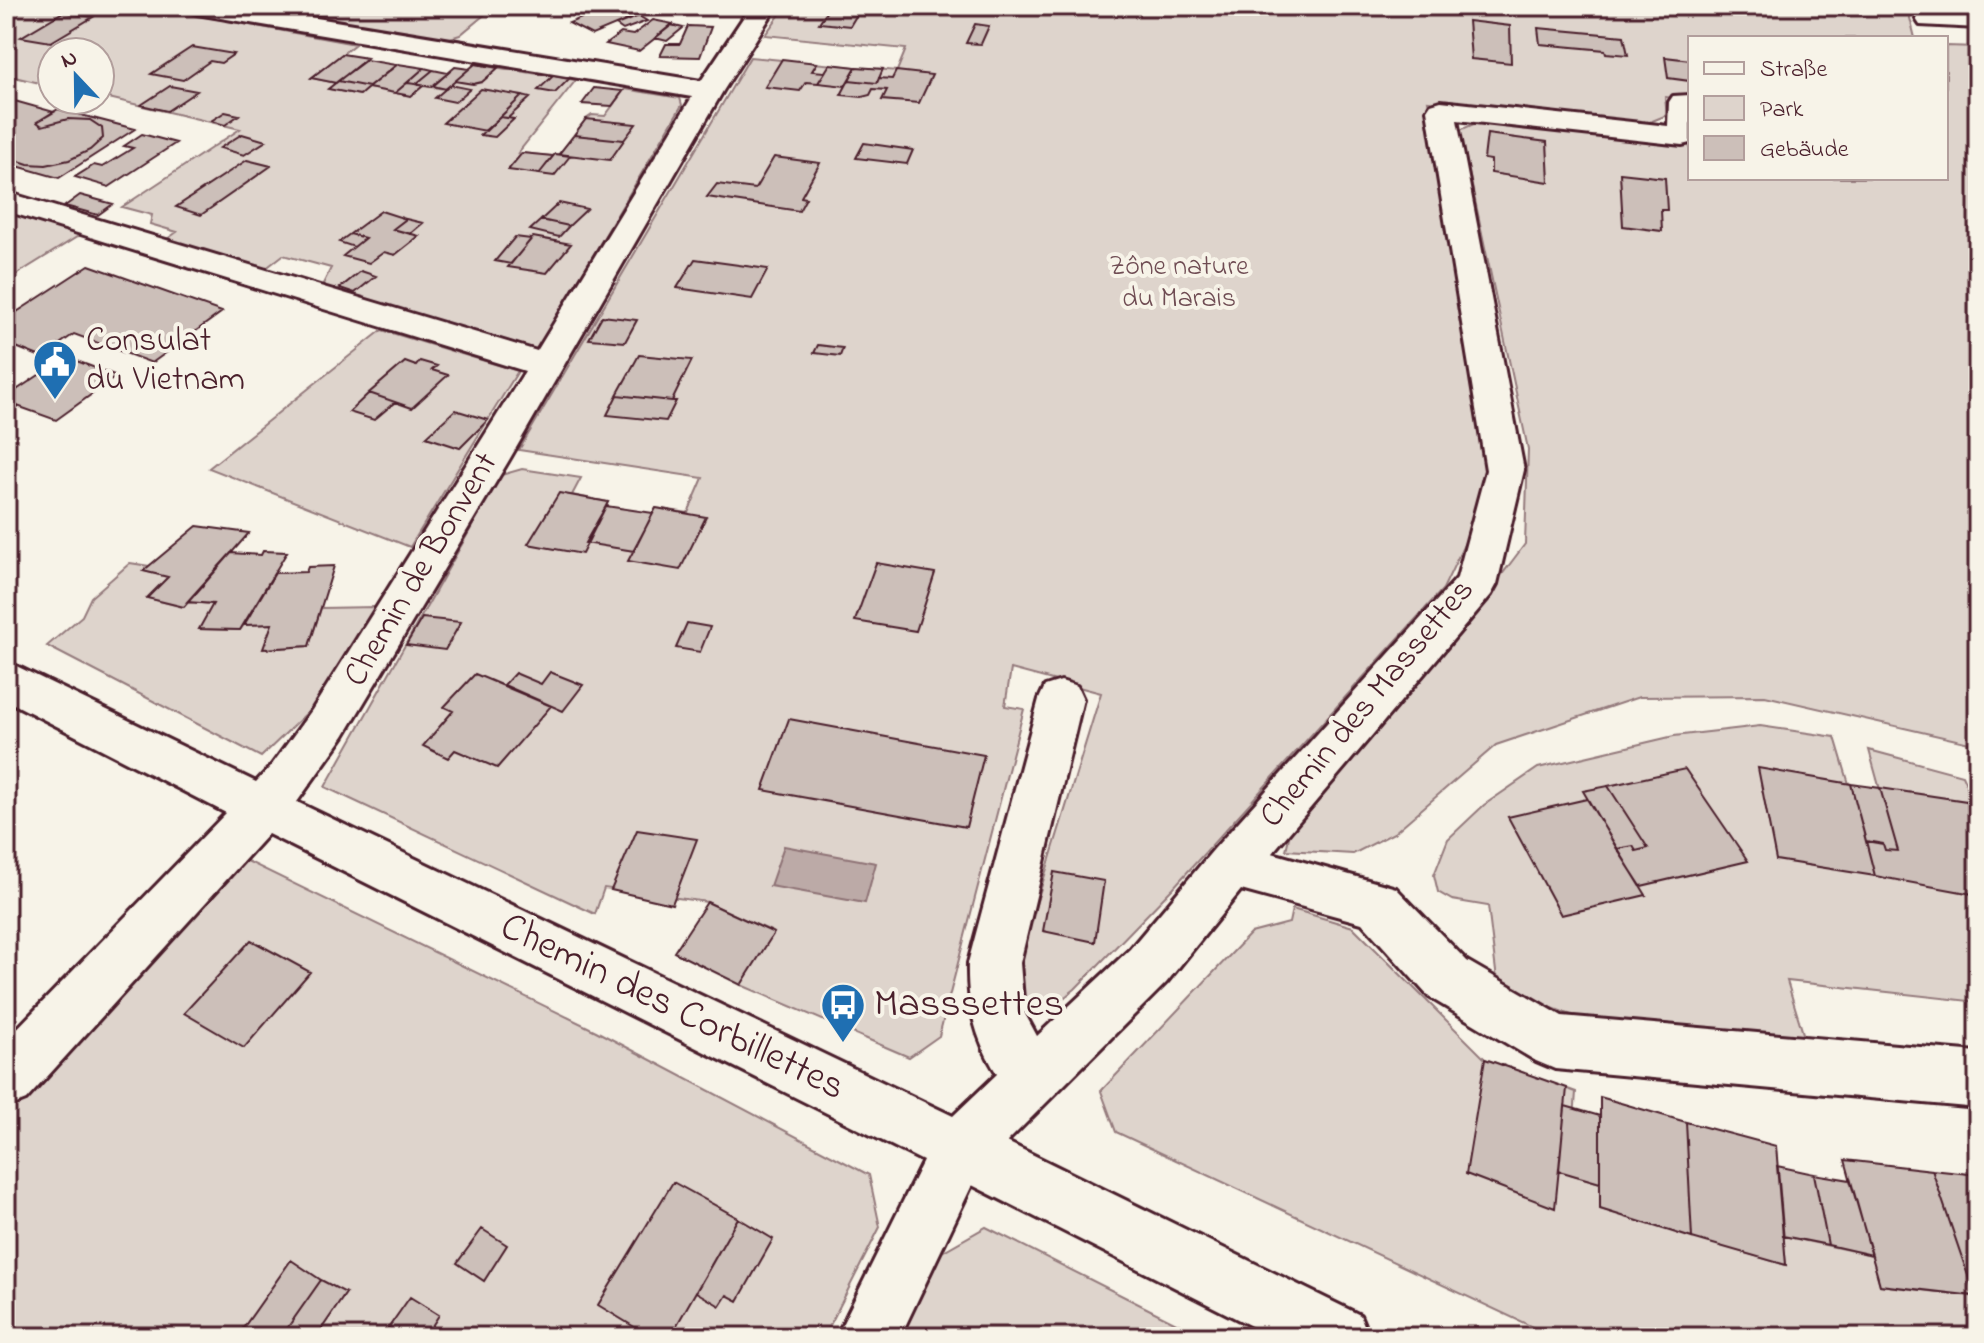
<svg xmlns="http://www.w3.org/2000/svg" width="1984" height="1343" font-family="'Indie Flower',sans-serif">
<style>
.green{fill:#ded4cc;stroke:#947a7c;stroke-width:2}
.water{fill:#bcaaa7;stroke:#8e7275;stroke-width:2}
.building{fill:#ccbfb9;stroke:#4a1f2b;stroke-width:2}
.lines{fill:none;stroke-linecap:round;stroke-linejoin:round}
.minor-casing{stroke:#4a1f2b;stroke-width:6}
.minor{fill:#f7f3e8;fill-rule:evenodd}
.labels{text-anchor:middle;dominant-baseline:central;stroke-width:8;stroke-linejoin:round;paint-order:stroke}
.far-park-label{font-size:28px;fill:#6f4c53;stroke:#f7f3e8}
.poi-label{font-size:34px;fill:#4a1f2b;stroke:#f7f3e8;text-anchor:start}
.street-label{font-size:34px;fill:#4a1f2b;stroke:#f7f3e8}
.near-poi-label{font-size:40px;fill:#4a1f2b;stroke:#f7f3e8;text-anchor:start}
.near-street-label{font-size:40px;fill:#4a1f2b;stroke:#f7f3e8}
</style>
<rect width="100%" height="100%" fill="#f7f3e8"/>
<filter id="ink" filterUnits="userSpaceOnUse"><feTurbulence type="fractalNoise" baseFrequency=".0125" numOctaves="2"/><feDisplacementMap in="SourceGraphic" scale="16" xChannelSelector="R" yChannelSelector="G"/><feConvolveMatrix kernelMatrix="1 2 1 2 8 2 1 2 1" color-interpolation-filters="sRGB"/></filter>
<g filter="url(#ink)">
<path class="green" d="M6,6H145L355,44L312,78L336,83L329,89L359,95L368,88L411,96L423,86L446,89L475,64L576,80L518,153L552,156L559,154L586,119L592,115L605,116L625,89L680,98L682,105L533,357L320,290L331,268L283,255L260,273L163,242L177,232L150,224L152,215L122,207L240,129L100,96V52H52V86L6,75Z
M243,6H495L460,35L444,40Z
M786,6H1907L1915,38H1690V99L1665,97L1667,115L1640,126L1428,101L1473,346L1487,496L1443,589L1173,888L1075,989L1038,1018L1017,1000V966L1101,693L1011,669L1005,706L1024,709L939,1036L909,1057L741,985L773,932L707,902L604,888L595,914L325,787L501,475L522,469L581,478L572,495L608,502L586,542L633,551L656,508L688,513L703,478L519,450L750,57L897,71L906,49L765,35Z
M1946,46L1978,47V745L1765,696L1639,697L1496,745L1394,833L1353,854L1286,850L1293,820L1482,601L1525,544L1528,449L1460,130L1485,119L1690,144V178H1946Z
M9,213L80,235L6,281V215Z
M382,330L518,371L410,547L209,468Z
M130,563L149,566L144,571L168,577L148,598L183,607L187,602L213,604L200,629L240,630L244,625L272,624L264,649L309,646L321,608L375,607L312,708L261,757L47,646L82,616L91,597Z
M1760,726L1835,737L1866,841L1897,851L1869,750L1962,775L1978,811V1002L1787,981L1805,1040L1596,1024L1498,988L1488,906L1452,900L1438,892L1434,875L1448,839L1484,805L1538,768L1674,736Z
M245,860L596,1031L869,1175L880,1227L824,1337H6V1113Z
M1292,909L1353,927L1485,1059L1576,1092L1570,1174L1600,1183V1209L1786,1265L1783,1236L1872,1255L1880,1285L1978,1297V1337H1554L1116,1132L1101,1091L1251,933L1289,923Z
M986,1227L1204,1337H901L942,1252Z"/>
<path class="water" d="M784,846L876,863L865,903L770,886Z"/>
<path class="building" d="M308,6H324L311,16L297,14Z
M830,6H862L850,26L819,23Z
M628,7L642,14L592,35L569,23L591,14L599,19Z
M63,12L93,17L51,42L21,37Z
M639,16L647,21L623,30L616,25Z
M653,20L673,24L639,51L606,44L621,33L633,35Z
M1468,21L1510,26L1511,63L1471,59Z
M975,24L989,26L981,44L966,43Z
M671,25L683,28L667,41L655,38Z
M688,26L711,27L700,57L660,56L666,44H680Z
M1538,28L1624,36L1628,55L1606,53L1605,50L1540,44Z
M192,47L234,54L221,63L210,61L183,80L151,74Z
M342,54L367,58L336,83L311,78Z
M1665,57L1690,60V81L1668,78Z
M782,59L817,63L812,71L825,72L818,83L806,82L800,91L765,87Z
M366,60L396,65L369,87L338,81Z
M398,64L424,68L395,93L368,88Z
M475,64L498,68L482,82L473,84L455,81Z
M830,64L856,67L845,86L818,83Z
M455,67L469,69L446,89L433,86Z
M856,67L883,69L877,83L849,80Z
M424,68L433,70L416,84L407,83Z
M433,70L448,73L431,87L416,84Z
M896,71L932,75L919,103L882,100L887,90L873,89L870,95L862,97L841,95L849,80L877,83L879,78L892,79Z
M553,76L569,79L555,93L538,90Z
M338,81L369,87L360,95L328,89Z
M407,83L416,84L423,86L411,96L395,93Z
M450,85L470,89L455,102L435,98Z
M170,86L197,91L167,111L141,105Z
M594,88L623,91L612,106L582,104Z
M481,89L522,96L486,131L443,123Z
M522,96L530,98L508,118L500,117Z
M11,100L54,112L37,122L42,126L68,119L90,120L102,128L103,138L90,150L69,160L46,165L28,164L13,159L10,150L14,142H6V102Z
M58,109L135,129L59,178L6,163V142H14L10,150L13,159L28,164L46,165L69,160L90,150L103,138L102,128L90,120L68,119L42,126L37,122Z
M225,112L239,115L225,125L211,121Z
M500,117L514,119L495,137L480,135Z
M586,119L636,124L624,140L574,135Z
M142,134L176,143L109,187L75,177L94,165L102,167L133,148L124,146Z
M242,134L266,141L244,155L220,148Z
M1487,134L1547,142L1549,182L1491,173V160L1484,159Z
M574,135L624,140L610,160L559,154Z
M864,143L913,150L907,164L856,158Z
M522,153L553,156L539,174L508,170Z
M555,154L570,156L554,176L539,174Z
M774,157L820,163L801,197L806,198L799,211L707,197L717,184L755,189Z
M247,160L271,166L201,215L176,207Z
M1620,173L1665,178L1667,210H1661L1662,231L1623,226Z
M80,195L113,204L98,215L65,206Z
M559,203L587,209L569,226L541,220Z
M381,211L406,219L393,229L419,236L395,255L384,252L369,263L343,256L365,238L350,234Z
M406,219L423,223L410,234L393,229Z
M541,220L569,226L559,237L530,230Z
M350,234L365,238L354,247L339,242Z
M515,237L531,239L511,264L495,261Z
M533,237L571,244L547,273L508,267Z
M695,259L768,269L752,299L677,288Z
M89,265L222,312L152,363L74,334L41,357L6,343V319Z
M361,271L376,276L355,293L340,288Z
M602,316L637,320L625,342L589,339Z
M818,345L843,348L840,356L814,353Z
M639,355L692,360L672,401L617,395Z
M66,357L117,376L56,420L6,402V397Z
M420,361L437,366L432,370L448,375L412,408L369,393L405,362L416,366Z
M369,393L395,402L374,420L349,412Z
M617,395L672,401H676L666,421L607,415Z
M455,410L488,420L460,448L426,437Z
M559,493L608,502L582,554L528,544Z
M606,506L653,513L634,551L585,543Z
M656,508L706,517L680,570L628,561Z
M197,526L249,533L184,607L147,598L168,577L143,571Z
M263,551L287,552L240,630L199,629L213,604L187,602L231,553L261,555Z
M876,563L935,573L916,631L855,621Z
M334,566L309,646L263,649L272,624L244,625L275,573L306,572L308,567Z
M422,618L461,622L445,650L406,645Z
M687,623L710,627L700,652L676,648Z
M550,672L583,685L563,711L504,685L515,673L541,684Z
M475,674L551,706L497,768L455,750L448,758L423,746L453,711L444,707Z
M789,719L984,755L966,827L763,790Z
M1758,768L1851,784L1875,876L1776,860Z
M1685,769L1748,861L1641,886L1617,849L1633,846L1636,851L1648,848L1608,786Z
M1851,784L1880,788L1898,851L1885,850L1883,844L1866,841Z
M1608,786L1648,848L1636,851L1633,846L1617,849L1583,791Z
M1880,788L1973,802L1978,816V895L1875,876L1866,841L1883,844L1885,850L1898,851Z
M1587,799L1646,895L1561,915L1508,817Z
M637,830L697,839L672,904L611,890Z
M1054,872L1104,881L1095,942L1043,931Z
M707,902L774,933L741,985L674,952Z
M251,940L310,972L244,1048L184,1013Z
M1485,1059L1567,1088L1555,1208L1466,1174Z
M1600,1097L1686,1122L1692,1238L1600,1209Z
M1565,1106L1600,1116V1183L1559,1171Z
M1686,1122L1776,1146L1786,1265L1692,1238Z
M1845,1160L1932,1170L1975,1296L1880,1285Z
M1777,1166L1814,1174L1828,1245L1783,1236Z
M1932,1170L1978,1175V1297L1975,1296Z
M1814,1174L1850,1180L1872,1255L1828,1245Z
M673,1182L738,1218L670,1337H651L598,1305Z
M738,1218L773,1239L738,1301L727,1295L720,1306L696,1292Z
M482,1229L507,1245L484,1281L457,1263Z
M291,1260L321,1280L281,1337H244L239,1334Z
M321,1280L346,1293L316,1337H281Z
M410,1297L439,1315L425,1337H382Z"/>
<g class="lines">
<g class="minor-casing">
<path id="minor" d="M184,6H244L701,81L751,6H777L723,91L509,460L344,736L297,802L953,1116L997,1074C975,1039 967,1004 968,963L1039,699L1045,686L1061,681L1077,686L1083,699L1020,963L1024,1012L1037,1036L1130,949L1214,849L1457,578L1486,470L1427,110L1431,104L1441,101L1668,126L1669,102L1673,96L1690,95V143L1682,145L1457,120L1524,470L1497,584L1491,595L1272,853L1396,888L1467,961L1562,1016L1978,1052V1108L1555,1069L1536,1061L1429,997L1362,923L1241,890L1166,983L1007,1142L1360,1315L1369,1337H1273L972,1185L900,1337H836L923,1161L268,834L26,1100L6,1108V1040L226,813L6,700V661L256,782L271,766L312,710L525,371L6,211V192L537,351L692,97L197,14L188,11Z
M1929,11L1978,12V28L1920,25L1916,19L1920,13Z"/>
</g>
<use href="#minor" class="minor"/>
</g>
</g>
<defs>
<g id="civic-pin" transform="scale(2.3)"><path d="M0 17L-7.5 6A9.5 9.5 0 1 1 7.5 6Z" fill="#1f6fb2" stroke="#f7f3e8"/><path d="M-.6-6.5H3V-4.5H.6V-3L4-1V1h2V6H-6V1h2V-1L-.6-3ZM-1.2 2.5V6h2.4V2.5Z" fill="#fff"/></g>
<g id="bus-pin" transform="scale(2.3)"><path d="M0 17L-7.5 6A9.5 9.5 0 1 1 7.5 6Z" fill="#1f6fb2" stroke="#f7f3e8"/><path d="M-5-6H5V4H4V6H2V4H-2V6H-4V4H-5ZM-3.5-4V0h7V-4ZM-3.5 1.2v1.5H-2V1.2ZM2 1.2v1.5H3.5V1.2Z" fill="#fff"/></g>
</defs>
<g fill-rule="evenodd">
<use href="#civic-pin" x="55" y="362"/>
<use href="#bus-pin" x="843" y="1005"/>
</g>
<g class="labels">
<g class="far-park-label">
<text x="1179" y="267">Zône nature<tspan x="1179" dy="32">du Marais</tspan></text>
</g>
<g class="poi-label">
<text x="86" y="342">Consulat<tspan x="86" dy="39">du Vietnam</tspan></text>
</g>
<g class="street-label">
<text transform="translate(422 570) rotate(-59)">Chemin de Bonvent</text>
<text transform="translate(1368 704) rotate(-50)">Chemin des Massettes</text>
</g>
<g class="near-poi-label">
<text x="874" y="1005">Masssettes</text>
</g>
<g class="near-street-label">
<text transform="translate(672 1008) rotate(26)">Chemin des Corbillettes</text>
</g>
</g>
<rect width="1984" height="1343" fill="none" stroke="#f7f3e8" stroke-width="32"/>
<rect x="16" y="16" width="1952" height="1311" fill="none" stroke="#4a1f2b" stroke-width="3" filter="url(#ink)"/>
<rect x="1688" y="36" width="260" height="144" fill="#f7f3e8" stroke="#b29e9c" stroke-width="2"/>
<rect x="1704" y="62" width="40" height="12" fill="#f7f3e8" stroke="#b29e9c" stroke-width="2"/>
<text x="1760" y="76" font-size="24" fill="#4a1f2b">Straße</text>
<rect x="1704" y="96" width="40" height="24" fill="#ded4cc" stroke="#b29e9c" stroke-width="2"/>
<text x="1760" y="116" font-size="24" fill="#4a1f2b">Park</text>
<rect x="1704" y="136" width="40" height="24" fill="#ccbfb9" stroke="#b29e9c" stroke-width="2"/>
<text x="1760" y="156" font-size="24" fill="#4a1f2b">Gebäude</text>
<g transform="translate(76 76) rotate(338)"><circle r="38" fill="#f7f3e8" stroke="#b29e9c" stroke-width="2"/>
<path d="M0-6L14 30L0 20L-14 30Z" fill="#1f6fb2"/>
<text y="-12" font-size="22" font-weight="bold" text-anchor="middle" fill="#4a1f2b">N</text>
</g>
</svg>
